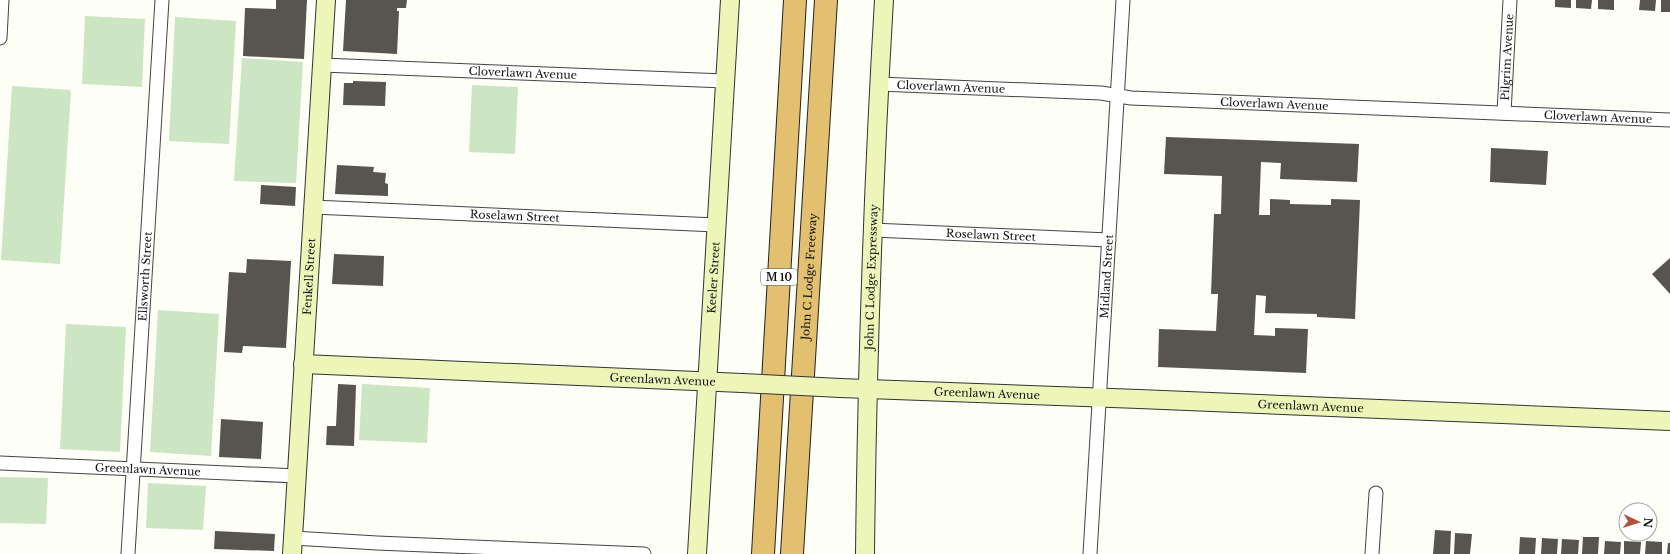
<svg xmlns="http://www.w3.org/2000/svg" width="1670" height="554" font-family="'Libre Baskerville',serif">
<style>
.green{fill:#cce5c2}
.building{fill:#58554e}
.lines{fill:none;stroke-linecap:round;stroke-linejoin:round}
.street-casing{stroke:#444;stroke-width:15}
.secondary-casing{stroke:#333;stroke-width:20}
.highway-casing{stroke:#222;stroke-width:24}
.street{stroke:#fff;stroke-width:13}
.secondary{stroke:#edf5b9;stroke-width:18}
.highway{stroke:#e2c06f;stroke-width:22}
.secondary-bridge-casing{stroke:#333;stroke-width:20;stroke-linecap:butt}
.secondary-bridge{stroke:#edf5b9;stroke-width:18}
.labels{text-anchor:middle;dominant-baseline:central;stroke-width:4;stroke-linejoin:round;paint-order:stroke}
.shield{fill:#fff;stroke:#585858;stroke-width:1}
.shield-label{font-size:10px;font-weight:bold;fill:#111}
.street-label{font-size:11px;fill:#111;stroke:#fff}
</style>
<rect width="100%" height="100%" fill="#fdfef6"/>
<path class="green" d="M85,16L145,19L142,87L82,84Z
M175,17L236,21L229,144L169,141Z
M242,58L303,62L296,183L234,181Z
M472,85L518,87L515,154L469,152Z
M12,86L71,90L60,264L1,260Z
M158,310L219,314L211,456L150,452Z
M66,324L126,327L120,452L60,449Z
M362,384L430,388L427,443L359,440Z
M0,477L48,478L46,524L0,523Z
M148,483L206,486L203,530L146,528Z"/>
<path class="building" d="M276,0H307L304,59L243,56L245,8L276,9Z
M346,0H407L406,8H397V11H399L397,54L343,51Z
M1555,0H1571V8L1555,7Z
M1576,0H1592L1591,9L1576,8Z
M1598,0H1614V10L1598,9Z
M1640,0H1656L1655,11L1639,10Z
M1661,0H1670V12H1661Z
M353,81L386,82L385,106L343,105L344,83H353Z
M1166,137L1359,144L1357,182L1280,179L1281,163L1261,162L1259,215H1270V199L1290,200V204L1331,205V199L1360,200L1355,319L1317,317V314L1265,313L1266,296L1256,295L1254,335L1275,336V328L1308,329L1306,373L1158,367L1159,329L1216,331L1218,294H1211L1214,214H1221L1222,176L1164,174Z
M1491,148L1548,151L1546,185L1490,182Z
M337,165L374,167L373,172L386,173L385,183L388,184V196L335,194Z
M261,185L296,187L295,206L260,204Z
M334,254L384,256L383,286L332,284Z
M1670,258V294L1652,274Z
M247,259L291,261L286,348L243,346L242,353L224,352L229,272L246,273Z
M338,384L356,385L354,446L326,445L327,426H336Z
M221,419L263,422L261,459L219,457Z
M1435,530L1451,531L1450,554H1433Z
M215,531L275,534L274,551L214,549Z
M1455,533L1472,534L1470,554H1454Z
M1520,537L1536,538L1535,554H1519Z
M1583,537H1599L1598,554H1582Z
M1542,538L1558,539L1557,554H1541Z
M1562,539L1579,540L1578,554H1561Z
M1605,541L1621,542L1620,554H1604Z
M1624,541L1641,542L1640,554H1624Z
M1646,541L1662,542V554H1645Z
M1668,543H1670V554H1667Z"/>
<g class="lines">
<g class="street-casing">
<g id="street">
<path d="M0,38L2,0"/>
<path id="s1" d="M322,65L725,81"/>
<path id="s2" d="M879,84L1101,93L1131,98L1670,120"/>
<path id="s3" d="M1504,113L1510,0"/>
<path id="s4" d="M313,207L716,225"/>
<path id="s5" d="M872,230L1109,240"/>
<path id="s6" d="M0,463L297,476"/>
<path d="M293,538L377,543L644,554"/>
<path id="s7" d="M128,554L162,0"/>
<path id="s8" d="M1090,554L1123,0"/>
<path d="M1372,554L1376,493"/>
</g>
</g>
<g class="secondary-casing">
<g id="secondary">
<path id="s9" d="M303,364L742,383"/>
<path id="s10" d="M840,388L1139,399L1670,421"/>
<path id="s11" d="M292,554L326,0"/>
<path id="s12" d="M697,554L730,0"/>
<path id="s13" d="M865,554C867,369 873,185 884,0"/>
</g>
</g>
<g class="highway-casing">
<g id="highway">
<path d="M763,554L795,0"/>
<path id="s14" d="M792,554L826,0"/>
</g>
</g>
<use href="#street" class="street"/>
<use href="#secondary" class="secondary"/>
<use href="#highway" class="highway"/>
<g class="secondary-bridge-casing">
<path id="secondary-bridge" d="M742,383L840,388"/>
</g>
<use href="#secondary-bridge" class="secondary-bridge"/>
</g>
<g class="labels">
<rect class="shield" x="761" y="269" width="36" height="16" rx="3"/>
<g class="shield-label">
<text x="779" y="277">M 10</text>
</g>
<g class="street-label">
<text stroke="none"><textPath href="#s3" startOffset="56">Pilgrim Avenue</textPath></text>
<text stroke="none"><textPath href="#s1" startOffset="201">Cloverlawn Avenue</textPath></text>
<text stroke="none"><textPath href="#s2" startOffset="72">Cloverlawn Avenue</textPath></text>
<text stroke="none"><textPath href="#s2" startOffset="396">Cloverlawn Avenue</textPath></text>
<text stroke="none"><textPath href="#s2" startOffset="720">Cloverlawn Avenue</textPath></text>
<text stroke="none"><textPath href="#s4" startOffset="202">Roselawn Street</textPath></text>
<text stroke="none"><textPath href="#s5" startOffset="119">Roselawn Street</textPath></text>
<text stroke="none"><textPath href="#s7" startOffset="278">Ellsworth Street</textPath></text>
<text stroke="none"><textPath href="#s11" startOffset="278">Fenkell Street</textPath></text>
<text stroke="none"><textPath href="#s12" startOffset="277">Keeler Street</textPath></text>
<text stroke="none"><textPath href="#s14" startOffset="278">John C Lodge Freeway</textPath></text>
<text stroke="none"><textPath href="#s13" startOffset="277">John C Lodge Expressway</textPath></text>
<text stroke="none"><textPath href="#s8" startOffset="278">Midland Street</textPath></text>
<text stroke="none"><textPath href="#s9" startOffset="360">Greenlawn Avenue</textPath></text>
<text stroke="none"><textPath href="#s10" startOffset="147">Greenlawn Avenue</textPath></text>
<text stroke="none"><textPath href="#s10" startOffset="471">Greenlawn Avenue</textPath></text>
<text stroke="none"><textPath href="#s6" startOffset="148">Greenlawn Avenue</textPath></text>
</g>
</g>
<g transform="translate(1638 522) rotate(94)"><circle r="19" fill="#ffffff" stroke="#a0a0a0"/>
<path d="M0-3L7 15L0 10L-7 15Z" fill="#b05139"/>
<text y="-6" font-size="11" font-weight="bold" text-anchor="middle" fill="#111111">N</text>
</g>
</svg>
